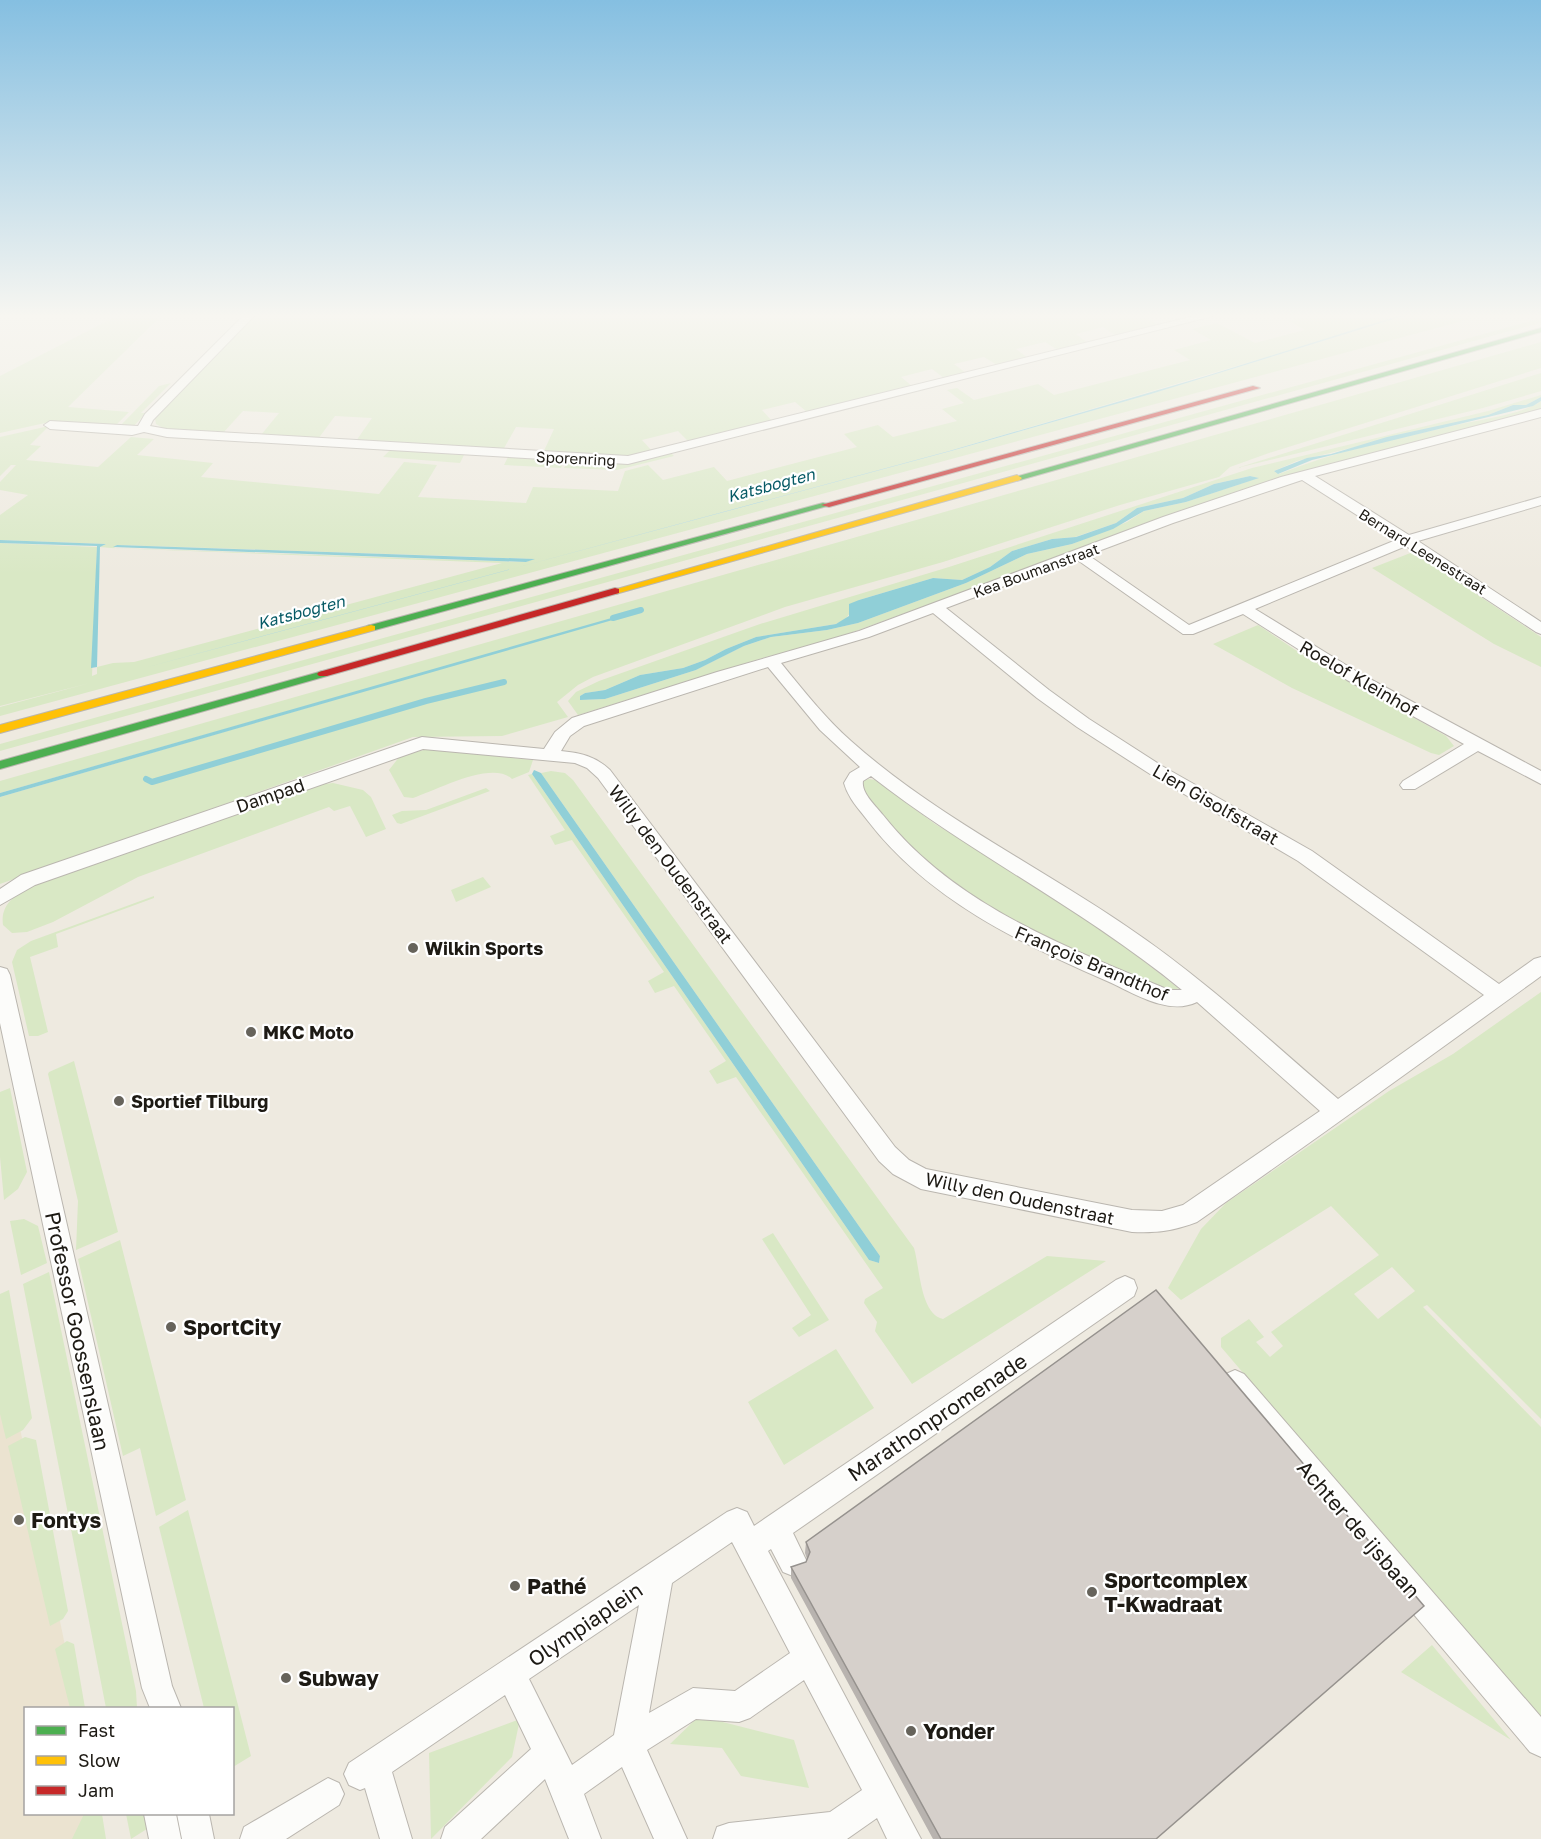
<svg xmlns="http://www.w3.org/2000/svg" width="1541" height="1839" font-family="'Golos Text',sans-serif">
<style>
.built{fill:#ebe3d0}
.green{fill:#d9e8c5;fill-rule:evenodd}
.water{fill:#90cfd7}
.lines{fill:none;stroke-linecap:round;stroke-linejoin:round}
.stream{stroke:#90cfd7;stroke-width:6}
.street-casing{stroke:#bab6af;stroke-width:2}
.fast-casing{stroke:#bab6af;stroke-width:2}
.slow-casing{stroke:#bab6af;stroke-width:2}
.jam-casing{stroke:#bab6af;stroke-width:2}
.street{fill:#fcfcfa;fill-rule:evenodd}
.fast{fill:#4caf50;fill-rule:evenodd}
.slow{fill:#ffc107;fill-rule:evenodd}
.jam{fill:#c62828;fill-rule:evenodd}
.wall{fill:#b8b3af}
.building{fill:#d6d0cb;stroke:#96928e;stroke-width:1.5}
.poi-dot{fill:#66635b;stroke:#fff;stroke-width:2}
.labels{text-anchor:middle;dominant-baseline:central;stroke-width:4.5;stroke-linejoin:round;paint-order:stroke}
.far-street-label{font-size:15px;fill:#1d1a14;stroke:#fff}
.far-water-label{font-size:16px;font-style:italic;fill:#065a65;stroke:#fff}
.street-label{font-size:18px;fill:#1d1a14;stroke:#fff}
.poi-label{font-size:18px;font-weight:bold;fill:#1d1a14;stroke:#fff;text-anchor:start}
.near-poi-label{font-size:21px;font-weight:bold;fill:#1d1a14;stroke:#fff;text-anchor:start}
.near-street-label{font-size:21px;fill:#1d1a14;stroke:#fff}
</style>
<rect width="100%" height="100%" fill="#eeeae0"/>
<path class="built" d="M0,1332L78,1708H26V1814H99L105,1839H0Z"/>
<path class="green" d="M117,316H161L68,407L129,412L114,427L54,421L0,433V376Z
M255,316H1150L1146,318L1159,325L1117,336L1103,327L1076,334L1088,343L1058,350L1045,342L1016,349L1028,358L997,365L984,357L954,364L966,373L944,378L932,369L901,377L912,386L807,412L795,402L762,410L772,421L688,441L678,431L642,440L652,451L623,457L543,453L554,429L516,427L503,450L356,441L372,418L335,416L318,439L261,435L279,413L243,411L223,433L165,429L156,424L155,419L158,414Z
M1305,316H1346L1350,318L1397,316L1277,354L949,451L144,668L951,451L1151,394L1404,316H1481L0,716V707L90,683L0,706V543L97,547L92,676L97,674V667L113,663L134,662L502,563L111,548L100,547L106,544L0,540V515L28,495L0,490V482L16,465H11L0,476V437L49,426L30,445L41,446L26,460L98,467L131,437L154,439L137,455L213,463L201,477L379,494L404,462L437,465L418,497L526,503L533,487L618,491L625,471L648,465L663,480L714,467L727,481L857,447L844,434L878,425L893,437L957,421L942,409L964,403L947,390L957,388L974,400L1038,384L1054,395L1190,360L1174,350L1211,340L1192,329L1217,323L1255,343L1305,330L1289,321ZM117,545L480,557L533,559L526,562L114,548Z
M1541,318V323L1506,332L0,751V744Z
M1541,342V368L1269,453L1230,467L1219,477L1120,505L943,562L785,607L593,677L578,685L557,702L568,717L502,736L413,737L0,884V797L623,616L0,793V781Z
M1541,373V391L1483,408L1237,468Z
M171,383L141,413H146L131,429L119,427L159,386Z
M1541,395V397L1526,405H1513L1488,415L1297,461L1274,471L1279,474C1333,452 1394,439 1452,426C1479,419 1519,416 1541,401V409L1282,477L828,641L766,657L578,715L568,701L576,692L599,681L760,624L949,567L1252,468L1488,411ZM1250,476L1258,478L1186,502L1144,511L1127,522L1072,544L1027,554L966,583L858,623L827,630L771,637L744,646L696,670L605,699L580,700V696L585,693L605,690L640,675L683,668L705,660L726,649L756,637L836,624L845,620L859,600L933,578L962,580L990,567L1012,551L1052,539L1075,537L1116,523L1137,508L1183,498L1214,484Z
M390,450L464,455L460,463L383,457Z
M671,453L674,456L617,470L564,468L568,461L624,464Z
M508,457L564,461L561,468L504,465Z
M1413,552L1541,637V667L1494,644L1372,568Z
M1258,625L1306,657L1446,736L1454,746L1439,755L1431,753L1292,688L1213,644Z
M428,749L533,760L529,772L512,779C492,760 437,790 413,798L404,797L389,770L400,756Z
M551,771L565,773L573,780L914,1248C920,1268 920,1314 943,1319L1047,1256L1106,1261L912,1384L875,1331L877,1322L864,1303L865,1299L883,1288L736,1077L717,1084L709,1071L726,1061L674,986L655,993L648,981L664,972L572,840L555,845L550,836L565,830L528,775L532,774L869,1260L879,1263L880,1256L541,773Z
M869,779L875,780L935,824L1020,875L1113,937L1178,988L1176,991H1170L1037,935L953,883L892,830L861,789L862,781Z
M333,783L363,790L371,797L386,829L366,837L350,806L334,811L329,807L138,877L53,922L27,932L12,933L3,925C0,904 16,894 34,885L318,785Z
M486,788L490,791L401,824L397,823L392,815L402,811L426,810Z
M483,877L491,887L456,902L451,890Z
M154,896V898L56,934L58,947L30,957L48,1032L38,1036H29L12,962L17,950L31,941Z
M1541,992V1419L1427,1305L1423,1307L1541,1427V1722L1221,1347V1338L1249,1319L1264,1337L1256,1342L1270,1357L1283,1346L1271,1332L1379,1255L1331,1206L1181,1300L1168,1288L1201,1229L1226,1203L1389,1091L1453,1054ZM1392,1267L1415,1291L1378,1319L1354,1294Z
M74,1061L118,1232L76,1250L78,1201L48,1074L49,1072Z
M10,1088L27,1172L18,1189L4,1200L0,1157V1092Z
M24,1219L38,1226L47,1263L21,1275L10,1221Z
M773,1233L829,1320L799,1337L792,1328L811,1315L762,1239Z
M120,1240L186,1500L156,1516L140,1448L123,1456L78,1259Z
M49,1272L136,1691L137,1708H106L23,1284Z
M9,1290L32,1418L23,1430L6,1439L0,1414V1294Z
M836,1349L874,1408L784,1465L748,1402Z
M25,1437L36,1440L68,1611L63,1619L50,1626L8,1446Z
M188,1510L251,1756L233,1767L232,1708H204L159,1527Z
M67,1641L74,1644L85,1708H70L55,1649Z
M1432,1645L1511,1740L1401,1672Z
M699,1716L794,1740L809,1788L741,1776L722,1748L670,1744Z
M520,1719L512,1757L431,1839L429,1753Z
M84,1814H102L106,1839H72Z
M126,1814H148L150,1827L131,1839Z"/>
<path class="water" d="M1397,316H1404L1151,394L951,451L144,668L949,451L1206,376Z
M1541,397V401L1533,406L1312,460L1278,474L1274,471L1307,458L1331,454L1387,437L1488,415L1513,405H1526Z
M1250,476L1259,478L1186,502L1144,511L1113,529L1072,544L1027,554L966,583L858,623L827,630L771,637L744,646L696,670L605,699L580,700V696L585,693L605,690L640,675L683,668L705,660L726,649L756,637L836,624L849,616V604L859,600L933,578L962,580L990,567L1012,551L1052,539L1076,537L1116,523L1137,508L1183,498L1214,484Z
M0,540L106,544L100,547L97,667L91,668L97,546L0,543Z
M117,545L535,559L526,562L113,547Z
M622,615L623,617L0,797V793Z
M534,770L541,773L880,1256L879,1263L869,1260L532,774Z"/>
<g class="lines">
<path class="stream" d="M613,618L641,610
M146,779L152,782L426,701L504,682"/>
<g class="street-casing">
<path id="street" d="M243,316H254L153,420L150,426L167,429L628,456L1194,316H1213L628,464L167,437L144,432L132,435L50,429L44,425L50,421L138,426L145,414Z
M1541,409V417L1315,476L1409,535L1541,497V505L1418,541L1541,622V634L1536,632L1406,546L1255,609L1359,673L1541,771V784L1478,751L1415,789H1403L1400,785L1403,781L1464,744L1347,680L1243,614L1193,634H1183L1076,559L946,608L1049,690L1089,719L1162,766L1312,851L1499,984L1534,959L1541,957V976C1428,1058 1313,1141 1197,1222C1173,1231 1158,1233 1132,1232L921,1189L893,1174L879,1161L598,778L587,768L575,763L423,749L35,885L0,905V889L21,875L416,739L422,737L544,749L555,732L572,718L717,672L859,631L1163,517L1281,477ZM1302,480L1396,540L1189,625L1088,555L1173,523ZM933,613L1037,698L1077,727L1150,774L1298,861L1484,995L1338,1099C1269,1040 1202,977 1126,926C1035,864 934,815 851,741C825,718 803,690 781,663L869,637ZM768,667L820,730L860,767L850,773L844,783C848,798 859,809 868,821C928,899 1019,943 1107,981C1134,993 1168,1016 1197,1002L1320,1111L1183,1205L1162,1211L1132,1210L926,1169L909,1160L895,1147L610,770C595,756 581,753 561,751L570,736L584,726ZM871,776C971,854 1085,910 1182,990H1169C1066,947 954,905 883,815C876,806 861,793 863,781Z
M0,967L7,969L10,975L172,1686L181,1708H150L142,1688L0,1023Z
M1125,1276L1134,1280L1137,1288L1134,1296L793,1533L807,1562L803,1572L793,1576L783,1572L771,1549L768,1551L921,1839H887L877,1818L847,1839H713L717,1827L729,1823L830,1812L862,1790L804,1680L750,1718L739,1722L696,1719L647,1750L687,1839H654L622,1767L584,1794L601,1839H569L545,1779L481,1839H441L445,1827L531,1749L505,1695L392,1772L412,1839H380L365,1788L360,1790L349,1785L344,1774L349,1763L727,1512L737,1508L747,1512L754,1526L1116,1280ZM732,1542L790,1653L735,1691L693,1688L649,1713L672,1583ZM639,1605L614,1735L572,1765L529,1679Z
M1235,1370L1244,1374L1541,1717V1757L1530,1752L1226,1392L1222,1383L1226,1374Z
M328,1778L339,1783L344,1794L339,1805L286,1839H240L244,1827Z
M144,1814H176L181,1839H149Z
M177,1814H209L214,1839H182Z"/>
</g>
<g class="fast-casing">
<path id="fast" d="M1541,328V332L1020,480L1012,478Z
M823,503L831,505L375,630H367L366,628L367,626Z
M323,671L327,672V676L0,769V761Z"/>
</g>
<g class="slow-casing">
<path id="slow" d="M1017,475L1022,478L1020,480L619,593L615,594L610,591Z
M371,625L375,626V630L0,733V725Z"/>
</g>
<g class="jam-casing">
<path id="jam" d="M1253,386L1260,388L829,507L821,505Z
M615,588L619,589V593L327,676H319L317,674L319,672Z"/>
</g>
<use href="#street" class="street"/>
<use href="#fast" class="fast"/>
<use href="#slow" class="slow"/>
<use href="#jam" class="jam"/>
</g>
<path class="wall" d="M806,1542L1156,1839H933L791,1578V1567L806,1562L807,1559L805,1553Z"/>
<path class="building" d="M1156,1290L1424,1606L1156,1839H941L791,1567L806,1562L810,1552L806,1542Z"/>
<linearGradient id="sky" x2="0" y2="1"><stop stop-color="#85bfe1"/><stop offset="0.55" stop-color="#f7f6f1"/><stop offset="1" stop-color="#f7f6f1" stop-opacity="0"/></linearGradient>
<rect width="1541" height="574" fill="url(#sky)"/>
<g class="poi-dot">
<circle cx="413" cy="948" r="6"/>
<circle cx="251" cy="1032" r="6"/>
<circle cx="119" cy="1101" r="6"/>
<circle cx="171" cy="1327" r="6"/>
<circle cx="19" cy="1520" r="6"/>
<circle cx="515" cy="1586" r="6"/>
<circle cx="1092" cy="1592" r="6"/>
<circle cx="286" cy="1678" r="6"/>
<circle cx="911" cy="1731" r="6"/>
</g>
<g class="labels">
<g class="far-street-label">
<text transform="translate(576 458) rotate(3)">Sporenring</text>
<text transform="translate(1423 551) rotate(32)">Bernard Leenestraat</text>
<text transform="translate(1036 570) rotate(-20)">Kea Boumanstraat</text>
</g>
<g class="far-water-label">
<text transform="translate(771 485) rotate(-15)">Katsbogten</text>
<text transform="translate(301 612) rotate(-15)">Katsbogten</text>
</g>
<g class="street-label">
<text transform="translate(1359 678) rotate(30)">Roelof Kleinhof</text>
<text transform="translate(270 795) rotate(-19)">Dampad</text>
<text transform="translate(1216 804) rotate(30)">Lien Gisolfstraat</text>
<text transform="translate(671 864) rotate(53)">Willy den Oudenstraat</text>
<text transform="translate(1092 963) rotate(23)">François Brandthof</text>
<text transform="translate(1020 1198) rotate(12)">Willy den Oudenstraat</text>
</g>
<g class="poi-label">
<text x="425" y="948">Wilkin Sports</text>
<text x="263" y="1032">MKC Moto</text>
<text x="131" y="1101">Sportief Tilburg</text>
</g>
<g class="near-poi-label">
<text x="183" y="1327">SportCity</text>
<text x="31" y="1520">Fontys</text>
<text x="1104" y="1580">Sportcomplex<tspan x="1104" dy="24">T-Kwadraat</tspan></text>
<text x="527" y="1586">Pathé</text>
<text x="298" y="1678">Subway</text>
<text x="923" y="1731">Yonder</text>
</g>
<g class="near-street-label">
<text transform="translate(78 1331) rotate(78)">Professor Goossenslaan</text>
<text transform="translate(937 1417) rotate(-34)">Marathonpromenade</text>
<text transform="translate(1359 1529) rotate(49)">Achter de ijsbaan</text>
<text transform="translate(585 1624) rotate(-34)">Olympiaplein</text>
</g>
</g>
<rect x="24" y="1707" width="210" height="108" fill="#ffffff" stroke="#a5a3a1" stroke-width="1.5"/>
<rect x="36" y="1726" width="30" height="9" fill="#4caf50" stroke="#a5a3a1" stroke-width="1.5"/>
<text x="78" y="1737" font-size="18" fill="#1d1a14">Fast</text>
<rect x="36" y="1756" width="30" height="9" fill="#ffc107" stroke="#a5a3a1" stroke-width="1.5"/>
<text x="78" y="1767" font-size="18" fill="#1d1a14">Slow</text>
<rect x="36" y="1786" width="30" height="9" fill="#c62828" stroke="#a5a3a1" stroke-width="1.5"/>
<text x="78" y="1797" font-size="18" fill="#1d1a14">Jam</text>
</svg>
